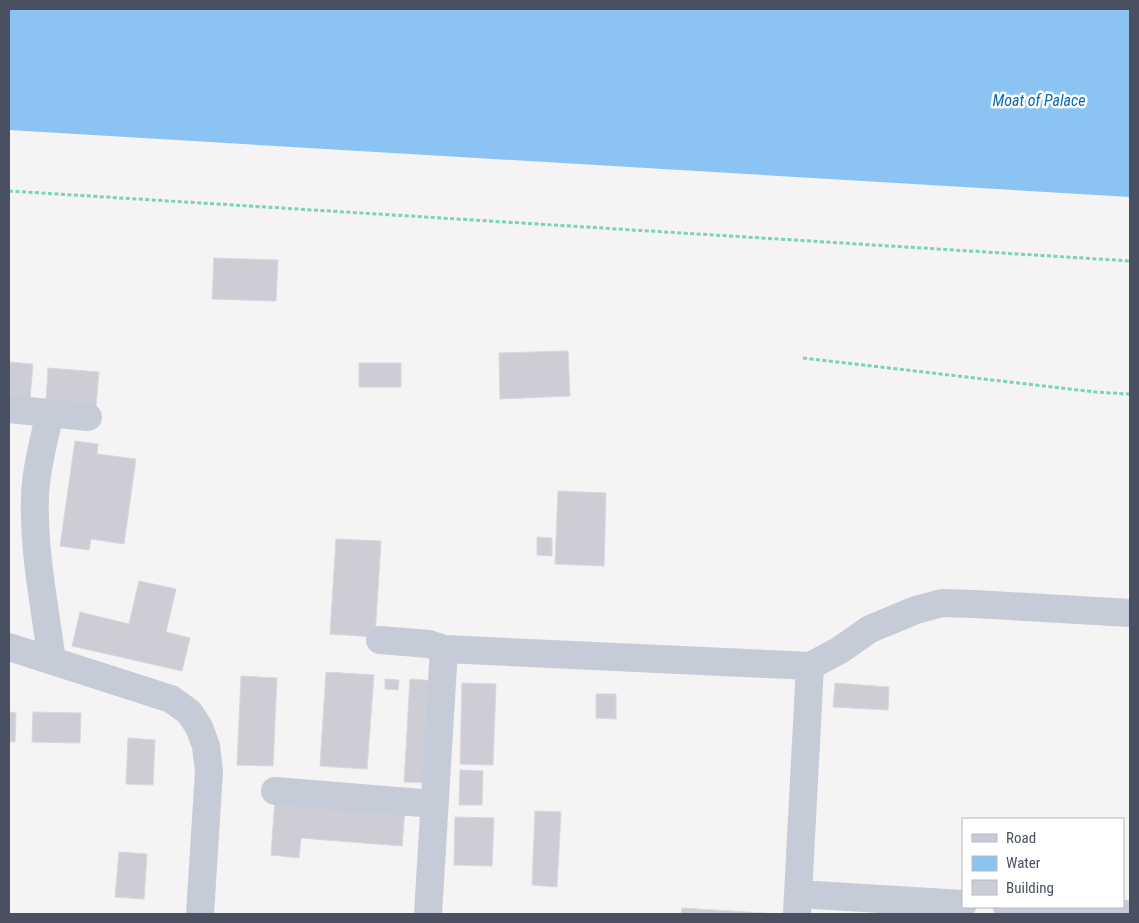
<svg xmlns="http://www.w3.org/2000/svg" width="1139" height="923" font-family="'Roboto Condensed',sans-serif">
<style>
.water{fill:#8bc4f3}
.building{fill:#cdced5;stroke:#d7d7de}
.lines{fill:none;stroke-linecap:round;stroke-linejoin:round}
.path{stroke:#76d4bd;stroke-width:3;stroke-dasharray:4 2.5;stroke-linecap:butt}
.minor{stroke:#c6cbd8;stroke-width:28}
.labels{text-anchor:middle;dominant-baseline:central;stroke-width:5;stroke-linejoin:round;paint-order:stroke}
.water-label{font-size:16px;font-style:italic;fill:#0368bb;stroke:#fff}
</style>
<rect width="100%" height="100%" fill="#f5f3f3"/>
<path class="water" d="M9,9H1130V197L9,130Z"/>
<path class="building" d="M214,258L278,260L276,301L212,299Z
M568,351L570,396L500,399L499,353Z
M9,362L33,364L30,399L9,397Z
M359,363H401V387H359Z
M48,368L99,372L96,406L46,402Z
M75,441L98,444L97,454L136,459L124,544L91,539L89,550L60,546Z
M558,491L606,493L604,566L555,564Z
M537,537L552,538V556L537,555Z
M336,539L381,541L375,637L330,634Z
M139,581L176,589L166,632L190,638L182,671L72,646L80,612L129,624Z
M326,672L374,675L367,769L320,766Z
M241,676L277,678L273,766L237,765Z
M385,679L399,680L398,690L385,689Z
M410,679L437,681L432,783L404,782Z
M462,683L496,684L493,765L460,764Z
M835,683L889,687L888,710L833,707Z
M596,694H616V719L596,718Z
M9,712L16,713L15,742H9Z
M33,712L81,713L80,743L32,742Z
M128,738L155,740L153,785L126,784Z
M460,770L483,771L482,805H459Z
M275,798L405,808L402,846L301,838L299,858L271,855Z
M535,811L561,812L557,887L532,885Z
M455,817L494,818L492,866L454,865Z
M119,852L147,854L144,899L115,897Z
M682,908L779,914H681Z"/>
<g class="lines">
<path class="path" d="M9,191L1130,261
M803,358L1095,392L1130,394"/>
<path class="minor" d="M9,409L88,417
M50,413C44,440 36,468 35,496C33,550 45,608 52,661
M380,640L429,644L444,649L810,666L840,650L870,629L916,610L942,603L975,604L1130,613
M9,647L171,699L189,712L199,727L206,746L209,771L200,914
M275,791L434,804
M798,894L963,904
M1007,907L1127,914
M428,914L444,649
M797,914L810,666"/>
</g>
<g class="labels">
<g class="water-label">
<text x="1039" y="100">Moat of Palace</text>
</g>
</g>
<rect width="1139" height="923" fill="none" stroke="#495062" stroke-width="20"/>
<rect x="962" y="818" width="162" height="90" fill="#ffffff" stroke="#b6b9c0"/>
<rect x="972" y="834" width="25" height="8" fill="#c6cbd8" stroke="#b6b9c0"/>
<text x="1006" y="843" font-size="15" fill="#495062">Road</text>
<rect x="972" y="856" width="25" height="15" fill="#8bc4f3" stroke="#b6b9c0"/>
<text x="1006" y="868" font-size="15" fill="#495062">Water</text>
<rect x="972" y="880" width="25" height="15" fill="#cdced5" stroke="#b6b9c0"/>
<text x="1006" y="893" font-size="15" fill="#495062">Building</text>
</svg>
